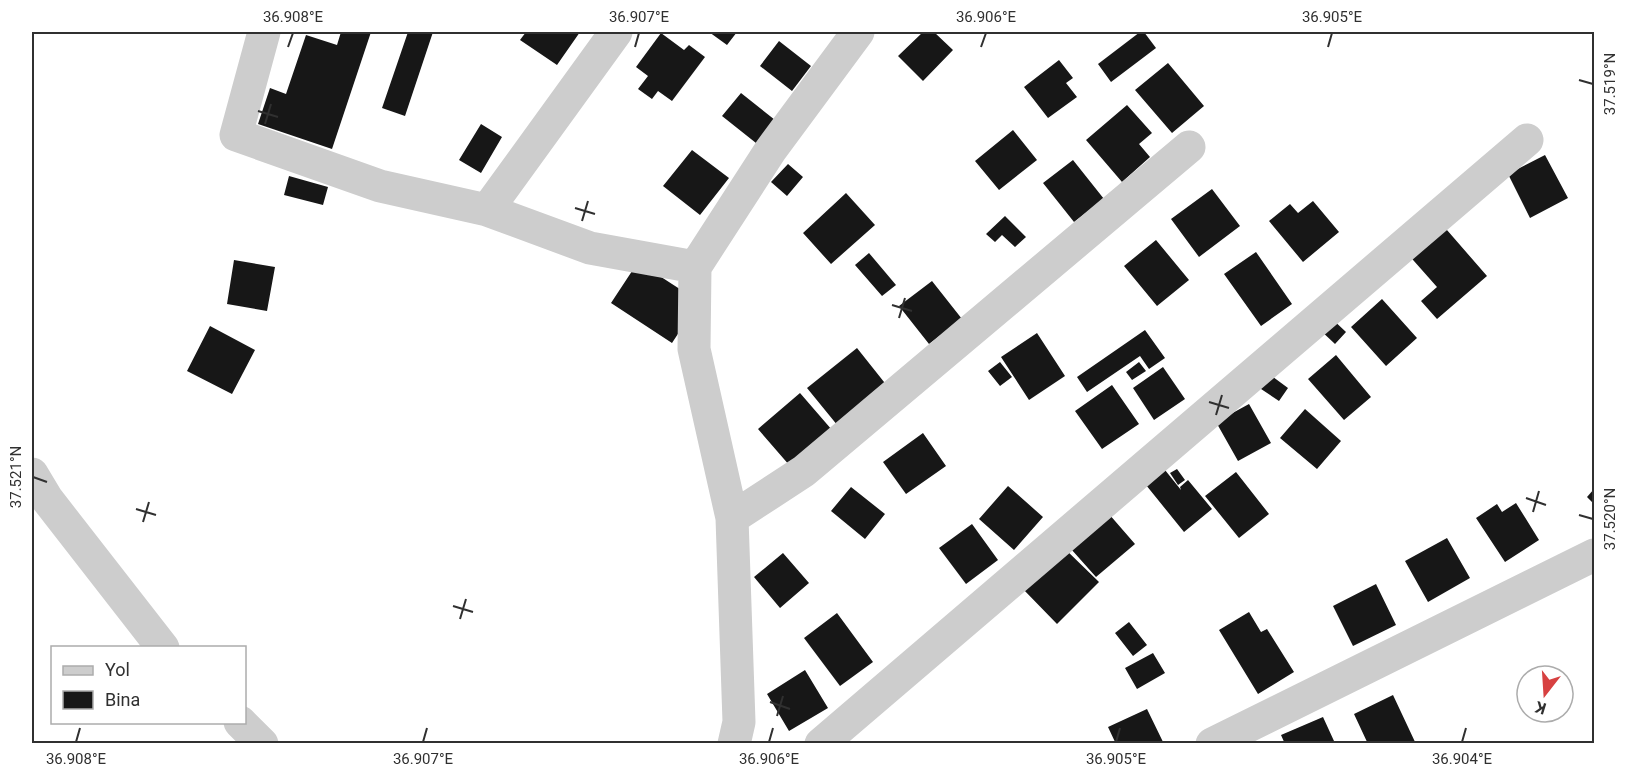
<svg xmlns="http://www.w3.org/2000/svg" width="1626" height="775" font-family="Roboto,sans-serif">
<style>
.building{fill:#171717}
.lines{fill:none;stroke-linecap:round;stroke-linejoin:round}
.minor{stroke:#cdcdcd;stroke-width:33}
.ticks{fill:none;stroke:#303030;stroke-width:2}
.neatline{fill:none;stroke:#303030;stroke-width:2}
.ticks-label{font-size:15px;text-anchor:middle;fill:#303030}
</style>
<rect width="100%" height="100%" fill="#fff"/>
<path class="building" d="M341,32H371L332,149L258,124L270,88L286,94L306,35L337,45Z
M408,32H433L405,116L382,108Z
M526,32H580L557,65L520,40Z
M709,32H737L727,45Z
M923,32H934L953,50L923,81L898,56Z
M1140,32H1144L1156,48L1111,82L1098,64Z
M661,33L684,50L689,45L705,57L672,101L658,91L652,99L638,89L648,76L636,67Z
M779,41L811,66L792,91L760,66Z
M1059,60L1073,78L1066,83L1077,97L1048,118L1024,87Z
M1168,63L1204,106L1172,133L1135,90Z
M741,93L775,120L756,143L722,116Z
M1127,105L1152,133L1139,144L1150,157L1122,182L1086,140Z
M481,124L502,137L481,173L459,160Z
M1013,130L1037,160L999,190L975,161Z
M692,150L729,178L700,215L663,186Z
M1545,155L1568,198L1530,218L1508,174Z
M1073,160L1104,199L1074,222L1043,183Z
M788,164L803,177L787,196L771,182Z
M289,176L328,187L323,205L284,195Z
M1212,189L1240,226L1199,257L1171,219Z
M846,193L875,225L831,264L803,233Z
M1313,201L1339,232L1303,262L1269,221L1290,204L1298,213Z
M1005,216L1026,237L1015,247L1002,235L995,242L986,234Z
M1440,222L1487,276L1437,319L1421,301L1437,287L1406,252Z
M1156,240L1189,280L1157,306L1124,266Z
M1256,252L1292,304L1261,326L1224,274Z
M869,253L896,285L882,296L855,265Z
M234,260L275,267L267,311L227,304Z
M638,262L689,295V317L672,343L611,303Z
M932,281L962,319L929,344L899,306Z
M1382,299L1417,338L1386,366L1351,327Z
M1329,316L1346,332L1335,344L1318,328Z
M210,326L255,350L232,394L187,371Z
M1145,330L1165,358L1149,369L1140,356L1087,392L1077,377Z
M1037,333L1065,376L1029,400L1001,357Z
M857,348L888,387L838,426L807,388Z
M1336,355L1371,397L1344,420L1308,379Z
M1000,362L1012,377L1000,386L988,371Z
M1139,362L1146,371L1132,380L1126,372Z
M1163,367L1185,399L1154,420L1133,388Z
M1262,369L1288,388L1279,401L1252,383Z
M1112,385L1139,424L1102,449L1075,411Z
M800,393L832,430L790,466L758,429Z
M1249,404L1271,443L1238,461L1216,422Z
M1305,409L1341,441L1317,469L1280,438Z
M923,433L946,466L906,494L883,462Z
M1177,469L1185,480L1178,485L1170,473Z
M1165,470L1181,490L1180,487L1188,480L1212,509L1184,532L1146,485Z
M1236,472L1269,514L1239,538L1205,496Z
M1008,486L1043,517L1014,550L979,519Z
M851,487L885,514L865,539L831,511Z
M1594,489V504L1587,497Z
M1516,503L1539,540L1505,562L1476,518L1497,504L1502,512Z
M1102,506L1135,544L1096,577L1063,540Z
M972,524L998,560L966,584L939,548Z
M1447,538L1470,578L1428,602L1405,561Z
M1063,547L1099,582L1057,624L1022,588Z
M783,553L809,583L780,608L754,577Z
M1376,584L1396,625L1353,646L1333,606Z
M1249,612L1261,632L1267,629L1294,672L1258,694L1219,630Z
M837,613L873,662L840,686L804,638Z
M1129,622L1147,645L1133,656L1115,633Z
M1153,653L1165,673L1137,689L1125,668Z
M805,670L828,708L789,731L767,694Z
M1393,695L1416,744H1368L1354,714Z
M1147,709L1164,744H1116L1108,727Z
M1323,717L1334,741L1285,744L1281,735Z"/>
<g class="lines">
<path class="minor" d="M264,32L236,135L380,186L487,210L590,248L695,267
M487,210L616,32
M32,474L47,499L163,648
M732,518L804,471L1189,147
M240,722L262,744
M734,744L739,722L732,518L694,349L695,267L770,151L858,32
M821,744L1527,140
M1212,744L1594,555"/>
</g>
<path class="ticks" d="M288,47L293,33M635,47L639,33M981,47L986,33M1328,47L1332,33M1579,80L1593,84M258,111L278,117M265,124L271,104M575,208L595,214M582,221L588,201M892,305L912,311M899,318L905,298M1209,402L1229,408M1216,415L1222,395M33,477L47,482M1526,498L1546,505M136,509L156,515M1533,512L1539,491M1579,515L1593,519M143,522L149,502M453,606L473,612M460,619L466,599M770,702L790,709M777,716L783,696M76,742L80,728M423,742L427,728M769,742L773,728M1116,742L1120,728M1462,742L1466,728"/>
<rect width="1626" height="775" fill="none" stroke="#ffffff" stroke-width="66"/>
<rect x="51" y="646" width="195" height="78" fill="#ffffff" stroke="#acacac" stroke-width="1.5"/>
<rect x="63" y="666" width="30" height="9" fill="#cdcdcd" stroke="#acacac" stroke-width="1.5"/>
<text x="105" y="676" font-size="18" fill="#303030">Yol</text>
<rect x="63" y="691" width="30" height="18" fill="#171717" stroke="#acacac" stroke-width="1.5"/>
<text x="105" y="706" font-size="18" fill="#303030">Bina</text>
<g transform="translate(1545 694) rotate(197)"><circle r="28" fill="#ffffff" stroke="#acacac" stroke-width="1.5"/>
<path d="M0-4.5L10 22L0 15L-10 22Z" fill="#d74141"/>
<text y="-9" font-size="16" font-weight="bold" text-anchor="middle" fill="#303030">K</text>
</g>
<rect x="33" y="33" width="1560" height="709" class="neatline"/>
<g class="ticks-label">
<text x="293" y="22">36.908°E</text>
<text x="639" y="22">36.907°E</text>
<text x="986" y="22">36.906°E</text>
<text x="1332" y="22">36.905°E</text>
<text transform="translate(1610 84) rotate(-90)" y="5">37.519°N</text>
<text transform="translate(16 477) rotate(-90)" y="5">37.521°N</text>
<text transform="translate(1610 519) rotate(-90)" y="5">37.520°N</text>
<text x="76" y="764">36.908°E</text>
<text x="423" y="764">36.907°E</text>
<text x="769" y="764">36.906°E</text>
<text x="1116" y="764">36.905°E</text>
<text x="1462" y="764">36.904°E</text>
</g>
</svg>
